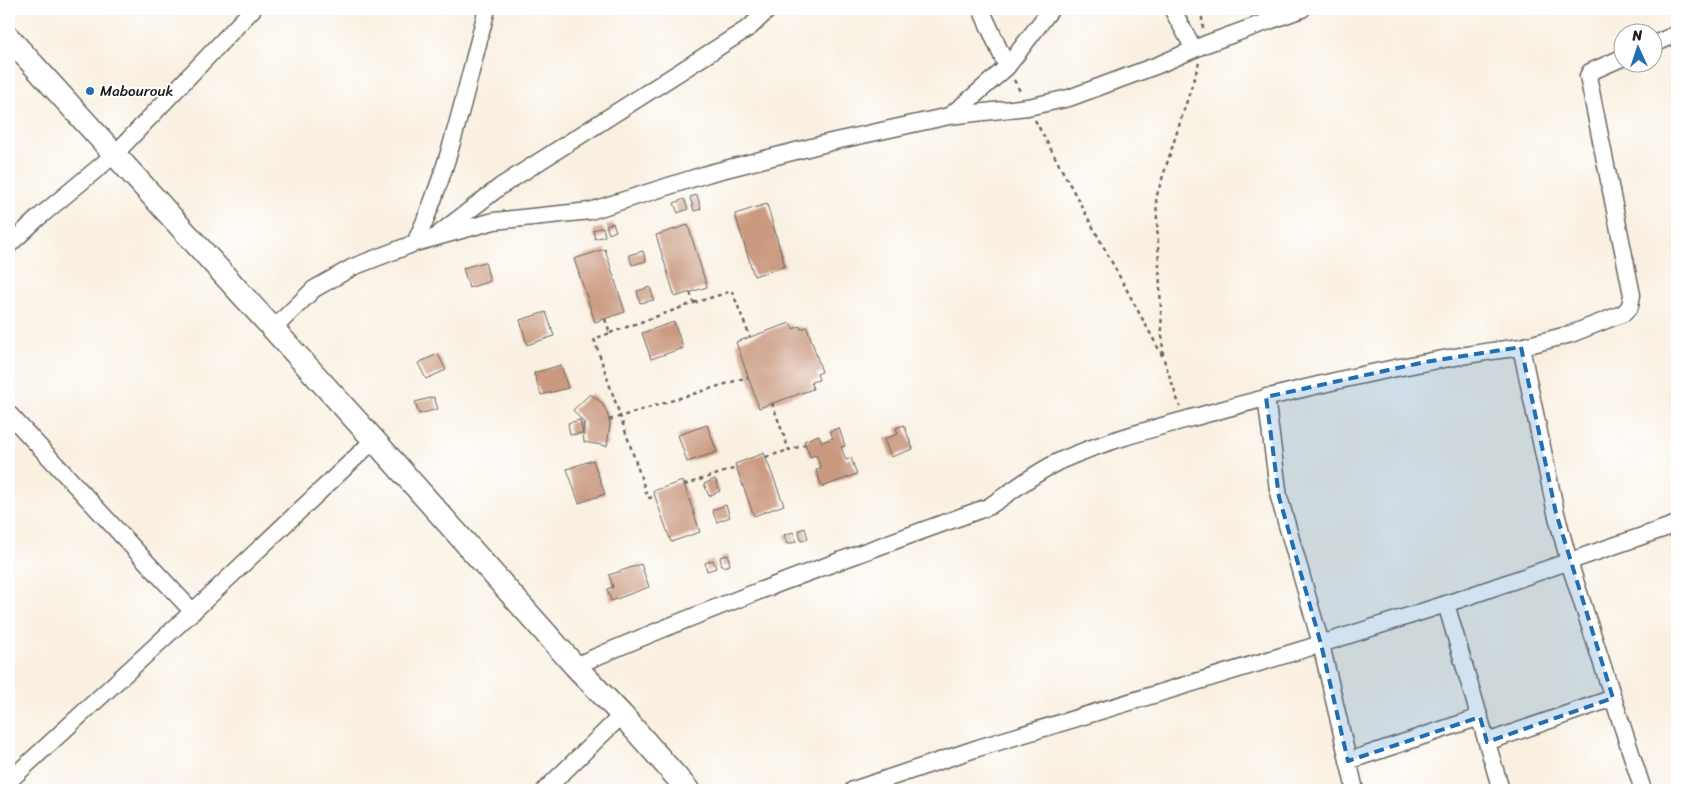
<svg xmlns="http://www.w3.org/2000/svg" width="1686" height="799" font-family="Sriracha,sans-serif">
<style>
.building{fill:#ca9a80}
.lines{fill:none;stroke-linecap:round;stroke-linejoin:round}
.minor-casing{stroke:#696661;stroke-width:19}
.highway-casing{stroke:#696661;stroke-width:25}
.path{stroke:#696661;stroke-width:2.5;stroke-dasharray:4 4;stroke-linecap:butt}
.minor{stroke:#fff;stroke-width:16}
.highway{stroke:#fff;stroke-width:22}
.marked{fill:#1f6fb2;fill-opacity:0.2;stroke:#1f6fb2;stroke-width:4;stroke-dasharray:10 6;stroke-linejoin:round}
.poi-dot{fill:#1f6fb2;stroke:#fff;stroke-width:2}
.labels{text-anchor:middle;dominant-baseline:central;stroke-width:4;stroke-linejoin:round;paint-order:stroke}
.poi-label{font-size:15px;fill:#1c1c1c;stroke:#fff;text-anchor:start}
</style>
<rect width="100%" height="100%" fill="#fff"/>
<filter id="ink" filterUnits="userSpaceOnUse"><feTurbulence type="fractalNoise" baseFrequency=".02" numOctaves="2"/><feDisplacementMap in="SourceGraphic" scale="10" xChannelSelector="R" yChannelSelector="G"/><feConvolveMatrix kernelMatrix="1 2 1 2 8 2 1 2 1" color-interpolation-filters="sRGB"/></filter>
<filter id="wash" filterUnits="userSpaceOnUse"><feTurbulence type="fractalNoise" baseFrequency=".0096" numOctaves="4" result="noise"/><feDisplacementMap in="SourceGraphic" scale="20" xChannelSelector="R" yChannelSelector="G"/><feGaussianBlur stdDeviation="1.12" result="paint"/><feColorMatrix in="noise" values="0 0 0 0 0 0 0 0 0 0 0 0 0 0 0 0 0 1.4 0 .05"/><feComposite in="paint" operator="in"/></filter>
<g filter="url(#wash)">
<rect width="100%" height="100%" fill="#f9f0e1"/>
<g id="blocks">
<path class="building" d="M697,195L701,209L694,211L690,197Z
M684,199L688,209L678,213L674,203Z
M767,204L785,266L754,276L735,214Z
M613,223L616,231L609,234L606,225Z
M688,225L707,287L675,297L656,235Z
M603,227L605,236L595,239L593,230Z
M605,249L625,312L595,322L574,259Z
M643,251L646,261L632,265L629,255Z
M485,262L490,281L469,288L463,268Z
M650,287L654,300L640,303L637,291Z
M546,312L554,336L527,345L520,320Z
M674,322L683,348L651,359L642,333Z
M790,323L793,329L800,326L801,329L807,327L822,372L817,374L819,380L811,382L813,389L759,408L736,342Z
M438,354L446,370L426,379L418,363Z
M561,365L568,388L541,395L534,373Z
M590,394L601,402L607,412L610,424L607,446L584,442L583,433L570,435L568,423L580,420L583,433L584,423L573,410Z
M434,397L438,409L419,414L415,402Z
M707,425L717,452L687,462L678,435Z
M904,425L913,449L891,457L884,439L898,434L896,428Z
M839,428L845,446L841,447L846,460L851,458L857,474L822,487L816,470L821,468L816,455L810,457L804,441L819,435L822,442L833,438L830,431Z
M764,453L784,505L754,516L735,464Z
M593,460L605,494L579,503L567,469Z
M715,479L720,491L709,496L704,484Z
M683,481L700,532L671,542L653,491Z
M726,505L730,517L717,522L712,510Z
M805,528L808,539L801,541L799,530Z
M793,532L796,542L787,544L784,535Z
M728,555L730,565L722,567L720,557Z
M713,560L716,568L707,571L705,563Z
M641,564L649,587L611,601L607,589L613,587L609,575Z"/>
</g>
</g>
<g filter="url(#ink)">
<use href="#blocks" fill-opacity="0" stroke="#696661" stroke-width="1"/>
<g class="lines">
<g class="minor-casing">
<path id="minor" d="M981,9L1007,67
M1172,9L1194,49
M1654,44L1677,34
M1624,57L1590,72L1588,76L1632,295L1630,306L1624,313L1571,334L1521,347L1556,513L1569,562L1643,790
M949,116L1028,107L1069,98L1158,65L1206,44L1302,9
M440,233L501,186L750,27L769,9
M415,243L494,221L590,211L710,173L831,142L949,116L968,101L1007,67L1051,9
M9,245L38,218L115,154L253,9
M273,329L314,289L353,267L415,243C450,169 466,87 487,9
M1266,397L1279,497L1321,644L1355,790
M9,414L193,612
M1446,604L1501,790
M575,666C710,607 849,557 988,507C1013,491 1035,472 1062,460C1107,440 1159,427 1206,414C1310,385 1414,361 1521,347
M1487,742L1613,698
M1348,761L1480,717
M9,781L202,603L374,440
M545,790L622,715
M853,790L978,748L1321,644L1446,604L1677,524"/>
</g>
<g class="highway-casing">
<path id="highway" d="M9,38L374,440L575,666L622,715L688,790"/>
</g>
<path class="path" d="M1201,9L1203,28
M1014,80L1021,93
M1035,120L1163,357L1180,407
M694,303L732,291L750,337
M605,319L610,333L594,339L648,498L656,497
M610,333L694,303L690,292
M1163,355L1156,198L1199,63
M772,403L789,450L805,445
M609,420L748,377
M766,457L789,450
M684,485L736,468"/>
<use href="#minor" class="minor"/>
<use href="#highway" class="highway"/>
</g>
</g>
<path class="marked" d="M1521,347L1556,513L1613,698L1487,742L1480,717L1348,761L1321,644L1279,497L1266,397L1425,362Z"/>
<circle class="poi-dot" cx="90" cy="91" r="5"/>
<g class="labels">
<g class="poi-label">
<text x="100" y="91">Mabourouk</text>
</g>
</g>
<rect width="1686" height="799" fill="none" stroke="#fff" stroke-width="30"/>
<g transform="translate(1638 48) rotate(357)"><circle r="24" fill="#ffffff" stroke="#a4a4a4"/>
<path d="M0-4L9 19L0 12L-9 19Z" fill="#1f6fb2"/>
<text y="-8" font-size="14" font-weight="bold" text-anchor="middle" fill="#1c1c1c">N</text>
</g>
</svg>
